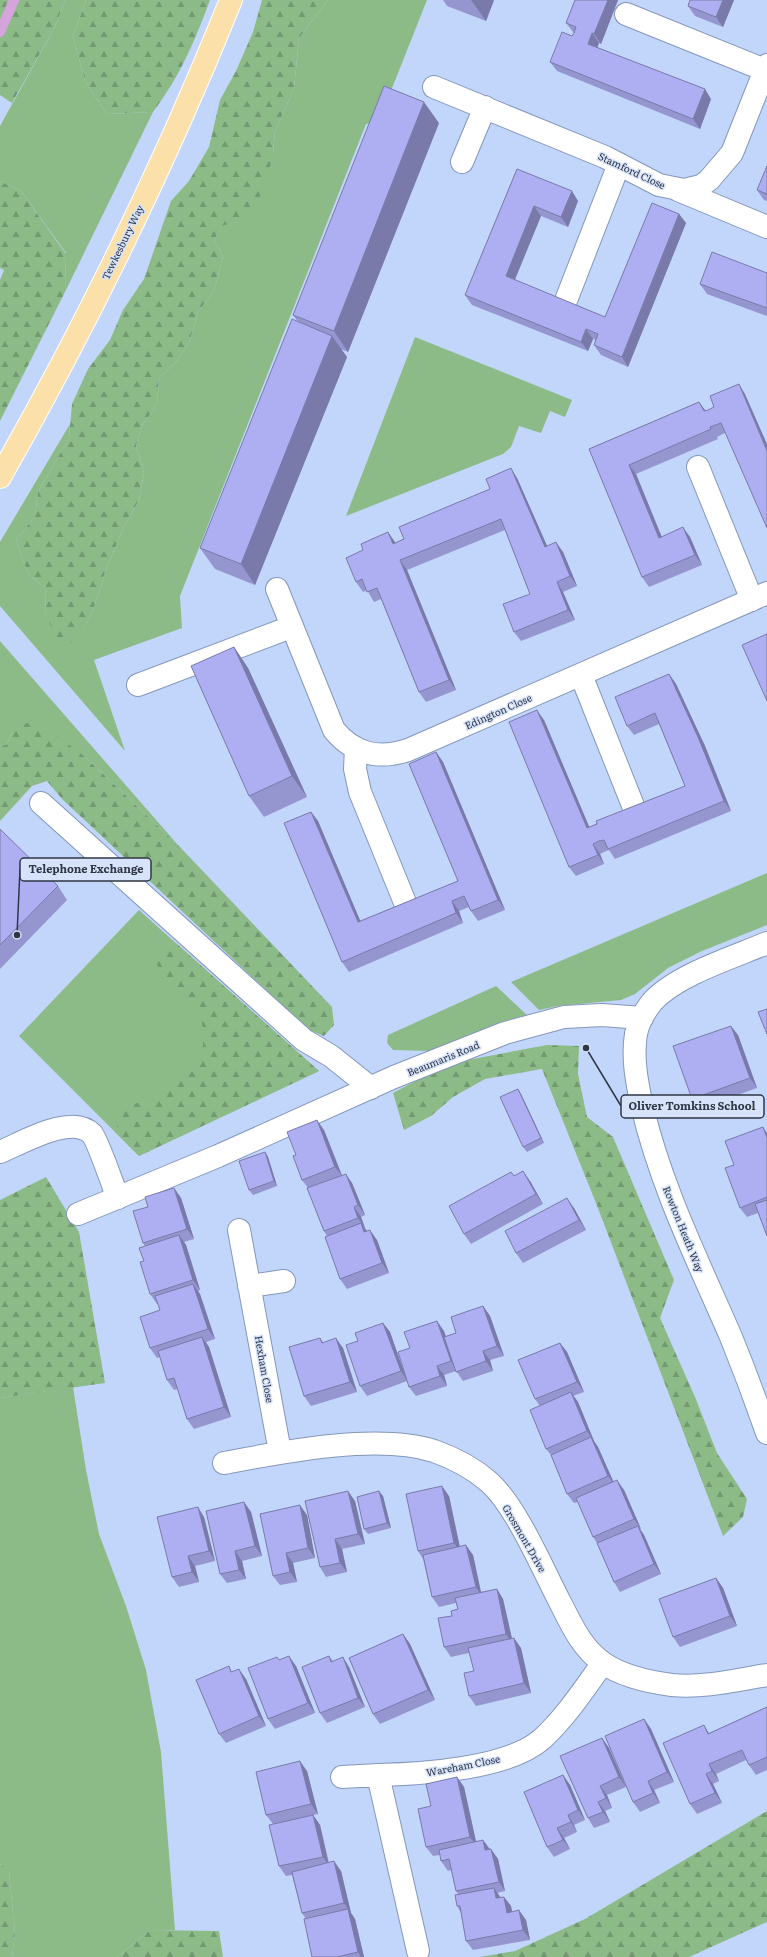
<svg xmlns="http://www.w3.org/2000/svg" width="767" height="1957" font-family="Literata,serif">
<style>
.green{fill:#8cbb88}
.forest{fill:url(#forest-firs)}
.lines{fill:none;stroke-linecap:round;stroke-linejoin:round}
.stream{stroke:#d6a4dc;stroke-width:10}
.minor-casing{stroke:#8497ba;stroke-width:24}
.major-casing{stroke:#fff;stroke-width:24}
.minor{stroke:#fff;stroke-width:22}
.major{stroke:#fbe0a9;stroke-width:22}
.wall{fill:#9596d0}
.shaded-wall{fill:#797aa9}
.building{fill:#adaff2;stroke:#797aa9}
.labels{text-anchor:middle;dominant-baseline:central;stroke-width:3;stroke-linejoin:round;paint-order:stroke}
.street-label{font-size:10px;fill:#2f3746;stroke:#d7e3fa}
.leader{fill:none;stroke:#2f3746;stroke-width:1.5}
.callout-dot{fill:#2f3746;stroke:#d7e3fa;stroke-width:1.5}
.callout{fill:#d7e3fa;stroke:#2f3746;stroke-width:1.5}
.callout-label{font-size:11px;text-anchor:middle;font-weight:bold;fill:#2f3746}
</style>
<defs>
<pattern id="forest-firs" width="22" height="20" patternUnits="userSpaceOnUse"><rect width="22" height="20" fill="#8cbb88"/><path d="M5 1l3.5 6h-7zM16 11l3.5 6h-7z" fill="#739971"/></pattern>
</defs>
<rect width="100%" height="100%" fill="#c2d6fb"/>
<path class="green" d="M65,0H86L73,36L85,81L107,114L153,112L65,292L66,253L21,191L0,181V126L55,27Z
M328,0H427L379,121L366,124L180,596L182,628L94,660L125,751L0,606V542L70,424L69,438L38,492L35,516L16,540L28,574L45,588L46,616L75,642L91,615L99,593L105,572L123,529L139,500L144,473L136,446L141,427L157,405L159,378L177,361L189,343L198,312L214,291L223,256L214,241L221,225L238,222L273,154L275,131L294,89L299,38Z
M415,337L572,400L565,417L550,411L541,433L519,426L511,447L503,454L346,516Z
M0,641L178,845L82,754L12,732L7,744L0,747Z
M767,873V925L702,951L668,968L635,994L621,1000L558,1006L539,1010L511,982Z
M139,910L319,1071L139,1156L19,1036Z
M496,986L527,1015L501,1022L430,1051L393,1050L387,1043L388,1035Z
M73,1387L86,1470L99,1534L126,1606L146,1670L161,1752L175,1930H150L117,1957H12L15,1933L9,1872L0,1864V1398Z"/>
<path class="forest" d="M0,0H65L55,27L12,103L0,95Z
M86,0H210C195,41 179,78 153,112L107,114L85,81L73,36Z
M262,0H328L299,38L294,89L275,131L273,154L265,187L255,206L238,222L221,226L214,241L223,256L214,291L198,312L189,343L177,361L159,378L157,405L141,427L136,446L144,473L139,500L123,529L105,572L99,593L91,615L75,643L58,640L46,616L45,588L28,574L16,540L35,516L38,492L69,438L72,404L88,369L110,340L123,310L144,279L171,201L189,181L209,147L220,100L236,71L253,32Z
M0,181L21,191L66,254L65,292L0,421V280L4,270L0,268Z
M22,723L40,724L82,754L178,845L332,1007L334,1025L324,1036L309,1030L62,799L47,781L32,786L0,821V747L7,744L12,732Z
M178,945L319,1071L139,1156L115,1132L123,1110L136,1103L162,1100L179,1079L203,1057V1029L199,1010L167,985L153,957L161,948Z
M547,1045L579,1046L578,1074L587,1117L613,1137L674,1280L660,1318L695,1397L717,1453L747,1499L743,1517L723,1536L596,1203L542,1069L485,1079L453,1097L431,1116L404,1130L393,1093L423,1077L462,1061Z
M46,1177L79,1232L105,1383L0,1398V1200Z
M767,1811V1922L689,1957H480L515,1951L585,1919Z
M0,1864L9,1871L15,1933L12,1957H0Z
M150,1930L219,1931L223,1957H117Z"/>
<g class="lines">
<path class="stream" d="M0,32L14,0"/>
<g class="minor-casing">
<path id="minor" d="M626,14L765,70L767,65
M434,87L605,157L659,185L684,190L701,186L709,180L732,153L765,70L767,71
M462,162L485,107
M678,190L767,227
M565,303L619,164
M698,467L752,600
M277,589L334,730C354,754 378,760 408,750L767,593
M581,675L634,808
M138,685L291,627
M356,748L355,769L360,792L406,905
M41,803L304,1040L331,1056L371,1088
M767,943C734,957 676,975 652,1002C645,1011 638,1023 636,1034C632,1058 637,1083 642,1106C661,1187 698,1261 731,1337C744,1369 756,1401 767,1433
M0,1152C22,1143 72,1113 92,1134C98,1141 113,1186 118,1198
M78,1214L218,1156L394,1077L505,1033L564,1017L602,1015L642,1018
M239,1230L280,1452
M249,1286L284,1281
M224,1463C282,1452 377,1433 434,1451C454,1458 473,1468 489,1482C517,1507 543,1570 561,1604C572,1626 582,1648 603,1663C622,1676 649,1682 672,1685C704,1688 736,1680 767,1675
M342,1777L378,1775
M418,1951L378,1775C421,1774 508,1769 542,1739C566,1717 584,1689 603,1663"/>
</g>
<g class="major-casing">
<path id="major" d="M0,477C87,324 165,164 231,0"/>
</g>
<use href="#minor" class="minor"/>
<use href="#major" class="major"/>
</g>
<path class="wall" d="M443,0H494L486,21L447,6Z
M575,0H618L601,44L599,43L597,47L711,99L700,129L557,71L550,62L572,36L574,33L573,32L566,23Z
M734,0L723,27L695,16L688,6Z
M439,123L348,352L341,349L347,357L255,585L215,569L200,548L298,322L293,315Z
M767,166V201L764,200L757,190Z
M517,169L578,201L568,227L541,216L515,280L605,317L679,214L686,223L628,367L601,355L594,345L596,340L593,339L588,351L472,305L465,295Z
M767,273V316L707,294L700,284Z
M745,394L725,433L717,437L718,439L636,474L662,537H690L702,565L649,587L642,577L589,449L699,402L706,411Z
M517,478L547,546L563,552L577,586L563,592L575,620L521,641L514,632L530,594L505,530L407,570L456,690L426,702L419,692L381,599L374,602L367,590L363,592L356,582L395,543L404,539Z
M234,647L248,668L307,797L264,817L249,796Z
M669,674L676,684L705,746L731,811L615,859L609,850L606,851L600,854L604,864L576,876L569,867L544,720L589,827L685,786L659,724L634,735L627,726Z
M436,752L443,762L505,910L478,921L471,911L469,907L459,911L463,923L349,972L342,962L311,812L318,821L360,921L458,881Z
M0,829L58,886L67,900L0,969Z
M738,1035L757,1088L699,1109L692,1099Z
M521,1094L544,1143L527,1152L523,1147Z
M324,1130L342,1175L352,1183L365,1215L361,1217L365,1228L367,1231L377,1240L389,1273L347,1289L340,1279L327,1236L324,1231L308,1188L302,1180L296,1155Z
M767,1133V1236L758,1213L747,1217L740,1208L734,1165Z
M265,1152L268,1157L277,1186L253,1195L249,1190Z
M511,1172L514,1176L530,1181L543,1204L471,1244L464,1234Z
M174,1188L181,1198L194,1239L184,1242L186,1245L200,1290L198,1291L200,1294L215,1339L206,1342L209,1347L231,1417L194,1429L187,1419L178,1389L174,1390L167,1380L160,1357L157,1358L150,1348L160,1310L158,1304H157L150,1294L144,1261L145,1246L143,1243L148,1207Z
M574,1208L586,1230L523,1263L516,1253Z
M483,1306L490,1316L504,1356L490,1360L493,1371L463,1381L456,1371L444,1375L447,1386L416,1396L409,1387L410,1348L444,1331L446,1337L456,1333Z
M383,1323L390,1332L407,1381L367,1396L360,1386Z
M320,1338L324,1343L343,1348L357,1392L311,1406L304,1396Z
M560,1343L567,1352L584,1392L573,1396L578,1402L594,1441L598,1447L613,1482L624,1490L641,1529H640L644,1535L661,1574L620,1592L614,1582L597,1543L593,1537L578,1502L574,1503L567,1494L551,1455L546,1449L540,1406L535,1399Z
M383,1496L391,1528L368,1534L364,1529Z
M449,1496L460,1547L473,1555L481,1592L497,1589L503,1599L512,1638L521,1648L531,1693L476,1706L469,1696L474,1671L469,1653L451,1657L444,1647L452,1616L458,1609L456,1603L439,1607L432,1597L423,1559L418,1551Z
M355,1501L365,1544L342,1549L347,1572L326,1577L320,1567Z
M244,1502L251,1512L262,1556L242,1561L246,1579L227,1583L220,1574Z
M307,1515L315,1558L293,1563L297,1582L280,1585L273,1576Z
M204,1517L215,1561L195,1566L199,1582L179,1587L172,1577Z
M716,1578L723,1588L737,1626L680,1647L673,1637Z
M403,1634L410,1644L435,1700L380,1724L373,1714Z
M329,1656L333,1661L349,1667L365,1707L327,1723L320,1713Z
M280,1660L296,1666L315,1713L275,1729L268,1719Z
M229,1666L232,1672L246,1679L266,1726L226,1743L219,1734Z
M767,1707V1770L756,1775L749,1765L746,1760L716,1774L719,1781L713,1784L722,1803L697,1814L690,1804L709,1733Z
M644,1719L651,1729L674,1782L654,1790L660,1803L640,1812L633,1802Z
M602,1738L609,1748L626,1787L607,1795L612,1808L605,1811L610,1822L594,1828L588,1818Z
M307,1771L318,1814L301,1818L313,1815L320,1825L329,1863L341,1871L351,1913L355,1919L364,1957H312L306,1919L302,1913L292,1875L286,1876L279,1866L273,1824L266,1815Z
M563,1775L570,1785L585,1820L574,1825L577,1832L564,1838L570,1849L554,1857L547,1847Z
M457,1777L464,1787L476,1842L483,1840L490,1849L498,1859L505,1891L497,1893L500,1897H504L511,1906L512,1912L526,1920L530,1940L473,1950L466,1941L461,1913L457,1906L459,1895L456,1891L451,1870L448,1871L441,1861L440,1855L433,1856L426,1847L431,1806Z"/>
<path class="shaded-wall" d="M471,0H494L486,21Z
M608,0H618L601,44L594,34Z
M723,0H734L723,27L716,17Z
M592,33L599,43L595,54L588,44Z
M705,89L711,99L700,129L693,119Z
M424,102L439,123L348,352L334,331Z
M572,191L578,201L568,227L561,217Z
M534,206L541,216L512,286L506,276Z
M679,214L686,223L628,367L622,357Z
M586,329L593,339L588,351L581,342Z
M332,336L347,357L255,585L241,564Z
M739,384L745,394L767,444V451Z
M699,402L706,412L704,411Z
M629,465L636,474L666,548L659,538Z
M511,468L517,478L552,557L545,547Z
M683,527L690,537L702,565L695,555Z
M388,532L395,542L400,553L393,544Z
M556,542L563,552L577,586L570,576Z
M400,560L407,570L456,690L449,680Z
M557,582L563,592L575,620L568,610Z
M234,647L248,668L307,797L292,776Z
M669,674L676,684L705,746L731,811L724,801Z
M537,710L544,720L594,838L587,828Z
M436,752L443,762L505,910L498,900Z
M311,812L318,821L365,932L358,922Z
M593,844L600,854L604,864L598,855Z
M452,901L459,911L463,923L456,913Z
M731,1026L738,1035L757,1088L750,1078Z
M518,1089L521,1094L544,1143L541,1138Z
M317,1120L324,1130L342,1176L335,1167Z
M763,1127L767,1133V1138Z
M265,1152L268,1157L277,1186L274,1181Z
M523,1171L530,1181L543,1204L536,1194Z
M346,1174L352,1183L365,1215L358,1205Z
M174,1188L181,1198L194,1239L187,1229Z
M567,1198L574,1208L586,1230L579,1220Z
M354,1207L361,1217L365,1228L358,1218Z
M361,1223L368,1233L364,1232Z
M370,1230L377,1240L389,1273L382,1263Z
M179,1235L186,1245L200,1290L193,1280Z
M193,1284L200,1294L215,1339L208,1329Z
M483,1306L490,1316L504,1356L497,1346Z
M437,1321L444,1331L457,1371L451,1361Z
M383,1323L390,1332L407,1381L401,1371Z
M202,1337L209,1347L231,1417L224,1407Z
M336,1338L343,1348L357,1392L350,1382Z
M560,1343L567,1352L584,1392L577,1382Z
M483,1351L490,1360L493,1371L486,1361Z
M437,1366L444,1375L447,1386L440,1376Z
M571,1392L578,1402L594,1441L598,1447L615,1485L608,1476L591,1437L587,1431Z
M617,1480L624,1490L641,1529L634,1519Z
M442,1486L449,1496L461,1553L454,1543Z
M348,1491L355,1501L365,1544L358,1534Z
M379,1491L383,1496L391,1528L387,1523Z
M244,1502L251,1512L262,1556L255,1546Z
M300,1505L307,1515L315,1558L308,1548Z
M198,1507L204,1517L215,1561L209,1551Z
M638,1526L644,1535L661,1574L654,1564Z
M335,1539L342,1549L347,1572L340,1563Z
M466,1545L473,1555L482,1597L476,1587Z
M235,1551L242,1561L246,1579L239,1570Z
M286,1553L293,1563L297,1582L290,1572Z
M188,1556L195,1566L199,1582L192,1572Z
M716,1578L723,1588L737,1626L730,1616Z
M497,1589L503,1599L513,1644L506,1634Z
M403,1634L410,1644L435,1700L428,1690Z
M514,1638L521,1648L531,1693L524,1683Z
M289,1656L296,1666L315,1713L308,1703Z
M343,1657L349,1667L365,1707L358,1698Z
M239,1669L246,1679L266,1726L259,1716Z
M644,1719L651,1729L674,1782L667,1772Z
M704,1725L710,1735L708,1734Z
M602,1738L609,1748L626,1787L619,1777Z
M300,1761L307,1771L318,1814L311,1804Z
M709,1764L716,1774L719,1781L712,1771Z
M706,1774L713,1784L722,1803L715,1793Z
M563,1775L570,1785L585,1820L578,1810Z
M457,1777L464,1787L477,1846L470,1837Z
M648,1781L654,1790L660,1803L653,1793Z
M600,1786L607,1795L612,1808L606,1798Z
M598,1802L605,1811L610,1822L603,1812Z
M313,1815L320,1825L329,1866L323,1857Z
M568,1815L574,1825L577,1832L571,1822Z
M557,1828L564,1838L570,1849L563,1840Z
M483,1840L490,1850H485Z
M491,1849L498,1859L505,1891L499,1882Z
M334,1861L341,1871L351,1913L355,1919L364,1957H361L358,1952L348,1909L344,1903Z
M494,1888L501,1898H496Z
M504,1897L511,1906L514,1922L507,1913Z
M519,1910L526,1920L530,1940L523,1930Z"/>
<path class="building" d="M575,0H608L594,34L592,33L588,44L705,89L693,119L550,62L562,32L572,36L574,33L576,27L566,23Z
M690,0H723L716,17L688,6Z
M384,86L424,102L334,331L293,315Z
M767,166V194L757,190Z
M517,169L572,191L561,217L534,206L506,276L605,317L652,203L679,214L622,357L594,345L598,334L586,329L581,342L465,295Z
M712,252L767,273V308L700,284Z
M292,319L332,336L241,564L200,548Z
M739,384L767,451V528L721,423L710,427L711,429L629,465L659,538L683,527L695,555L642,577L589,449L699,402L704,411L708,410L714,407L710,396Z
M511,468L545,547L556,542L570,576L557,582L568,610L514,632L503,604L530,594L501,519L400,560L449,680L419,692L377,588L367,592L362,579L356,582L346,558L363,550L361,544L388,532L393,544L404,539L399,527L490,489L486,479Z
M767,634V701L742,645Z
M234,647L292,776L249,796L191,666Z
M669,674L698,737L724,801L608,849L604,840L599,841L593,844L598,855L569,867L509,722L537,710L587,828L597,824L596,821L685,786L655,713L627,726L615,697Z
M436,752L498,900L471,911L464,896L452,901L456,913L342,962L284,823L311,812L358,922L458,881L409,764Z
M0,829L58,886L0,945Z
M767,1009V1034L758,1012Z
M731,1026L750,1078L692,1099L673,1046Z
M518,1089L541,1138L523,1147L500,1097Z
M317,1120L335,1167L302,1180L293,1156L296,1155L287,1132Z
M763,1127L767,1138V1197L740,1208L725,1168L734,1165L725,1141Z
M265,1152L274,1181L249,1190L239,1161Z
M523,1171L536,1194L464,1234L449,1206L511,1172L514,1176Z
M346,1174L358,1205L354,1207L358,1218L324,1231L307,1188Z
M174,1188L187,1229L143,1243L133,1211L148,1207L145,1197Z
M567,1198L579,1220L516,1253L505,1231Z
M767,1200V1236L755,1204Z
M361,1223L364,1232L370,1230L382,1263L340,1279L325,1237Z
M179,1235L193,1280L150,1294L140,1262L144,1261L139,1248Z
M193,1284L208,1329L150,1348L140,1317L160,1310L155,1296Z
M483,1306L497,1346L483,1351L486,1361L456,1372L444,1337L456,1333L451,1317Z
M437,1321L451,1361L437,1366L440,1376L409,1387L398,1352L410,1348L404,1332Z
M383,1323L401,1371L360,1386L346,1345L358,1341L355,1333Z
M202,1337L224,1407L187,1419L174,1378L167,1380L158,1351Z
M320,1338L322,1343L336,1338L350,1382L304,1396L289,1347Z
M560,1343L577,1382L535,1399L518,1360Z
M571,1392L587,1431L546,1449L530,1410Z
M591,1437L608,1476L567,1494L551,1455Z
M617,1480L634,1519L593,1537L576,1498Z
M442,1486L454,1543L418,1551L406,1494Z
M348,1491L358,1534L335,1539L340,1563L320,1567L305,1501Z
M379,1491L387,1523L364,1529L357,1497Z
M244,1502L255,1546L235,1551L239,1570L220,1574L206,1511Z
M300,1505L308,1548L286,1553L290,1572L273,1576L260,1514Z
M198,1507L209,1551L188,1556L192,1572L172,1577L157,1517Z
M638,1526L654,1564L614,1582L597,1543Z
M466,1545L476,1587L432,1597L423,1555Z
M716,1578L730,1616L673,1637L659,1599Z
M497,1589L506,1634L444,1647L438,1618L452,1616L451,1611L458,1609L455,1598Z
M403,1634L428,1690L373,1714L349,1658Z
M514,1638L524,1683L469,1696L464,1673L474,1671L468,1648Z
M289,1656L308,1703L268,1719L248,1668L277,1657L279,1660Z
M329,1656L331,1662L343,1657L358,1698L320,1713L302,1667Z
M229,1666L231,1672L239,1669L259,1716L219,1734L196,1680Z
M767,1707V1757L749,1765L742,1750L709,1764L712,1771L706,1774L715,1793L690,1804L663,1743L704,1725L708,1734Z
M644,1719L667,1772L648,1781L653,1793L633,1802L605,1736Z
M602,1738L619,1777L600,1786L606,1798L598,1802L603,1812L588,1818L560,1756Z
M300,1761L311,1804L266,1815L256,1772Z
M563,1775L578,1810L568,1815L571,1822L557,1828L563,1840L547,1847L524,1792Z
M457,1777L470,1837L426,1847L418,1809L431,1806L426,1784Z
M313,1815L323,1857L279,1866L269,1825Z
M483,1840L485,1850L491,1849L499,1882L456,1891L449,1859L441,1861L439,1850Z
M334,1861L344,1903L302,1913L292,1872Z
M494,1888L496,1898L504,1897L507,1913L519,1910L523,1930L466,1941L460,1906H457L455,1895Z
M348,1909L358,1952L337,1957H312L304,1919Z"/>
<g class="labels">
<g class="street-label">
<text transform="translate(632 170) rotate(25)">Stamford Close</text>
<text transform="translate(122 242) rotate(-64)">Tewkesbury Way</text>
<text transform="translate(498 711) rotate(-24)">Edington Close</text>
<text transform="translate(443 1058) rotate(-22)">Beaumaris Road</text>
<text transform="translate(684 1229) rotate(68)">Rowton Heath Way</text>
<text transform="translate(265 1369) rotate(80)">Hexham Close</text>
<text transform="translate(525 1538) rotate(60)">Grosmont Drive</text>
<text transform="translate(463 1765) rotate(-11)">Wareham Close</text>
</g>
</g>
<path class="leader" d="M17 935L20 869M586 1048L621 1106"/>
<g class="callout-dot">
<circle cx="17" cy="935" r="4"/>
<circle cx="586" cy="1048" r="4"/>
</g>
<g class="callout">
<rect x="20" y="858" width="131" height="23" rx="4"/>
<rect x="621" y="1095" width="143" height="23" rx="4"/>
</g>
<g class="callout-label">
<text x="86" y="873">Telephone Exchange</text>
<text x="692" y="1110">Oliver Tomkins School</text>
</g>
</svg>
